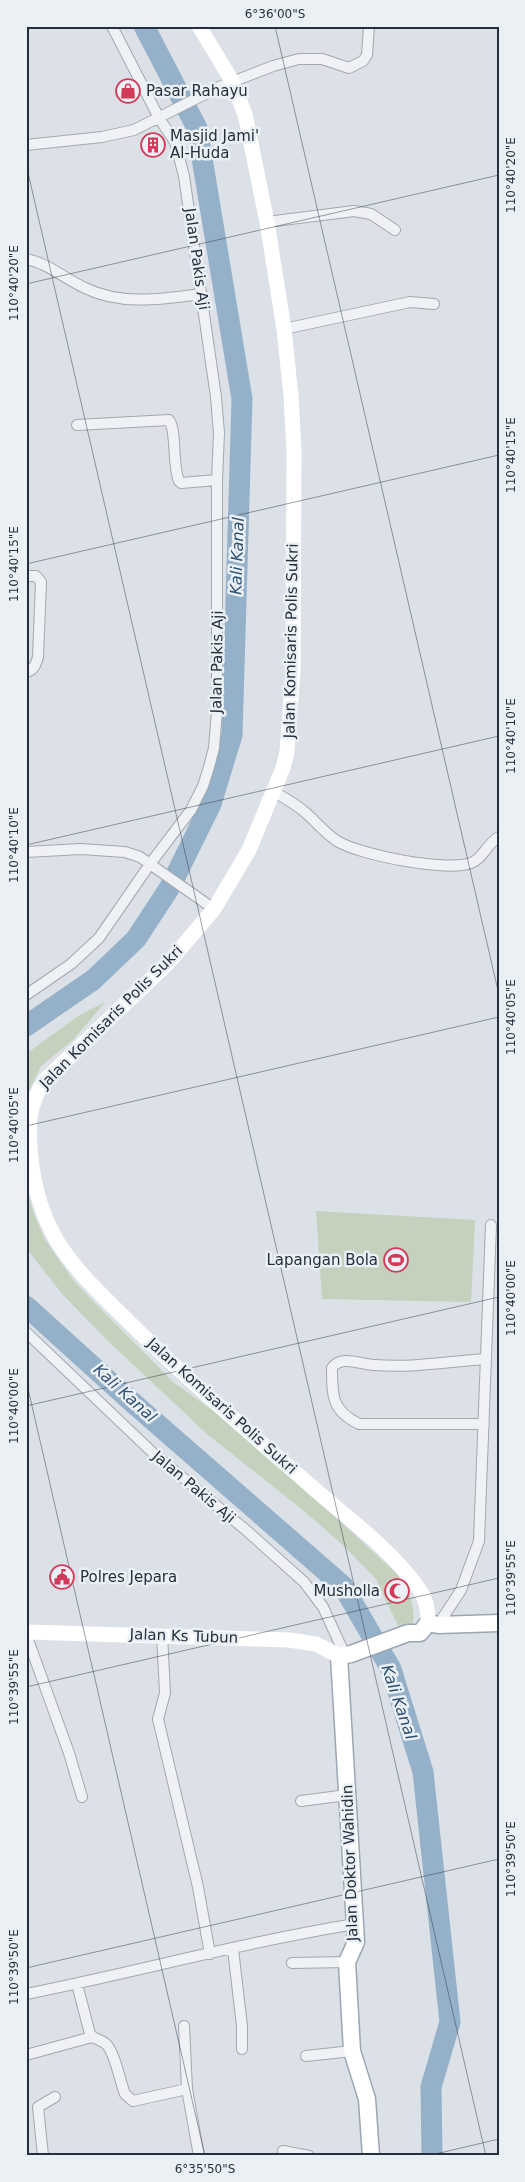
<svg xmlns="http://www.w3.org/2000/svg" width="525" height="2182" font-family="'DejaVu Sans',sans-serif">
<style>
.green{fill:#c3d1bd}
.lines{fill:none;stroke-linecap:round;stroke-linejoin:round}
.river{stroke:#95b1c9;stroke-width:21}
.minor-casing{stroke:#a1a8b1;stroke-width:12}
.primary-casing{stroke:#9ba6b3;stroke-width:19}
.minor{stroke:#eff1f5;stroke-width:10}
.secondary{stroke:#fff;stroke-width:15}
.primary{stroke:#fff;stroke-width:16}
.ticks{fill:none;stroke:#252f3e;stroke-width:1;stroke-opacity:0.45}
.labels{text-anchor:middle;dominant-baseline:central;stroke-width:5;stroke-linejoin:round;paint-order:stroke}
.poi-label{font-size:15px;fill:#252f3e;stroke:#ebf0f5;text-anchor:start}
.street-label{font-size:15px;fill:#252f3e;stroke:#ebf0f5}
.water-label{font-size:16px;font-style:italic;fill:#2e5073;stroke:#ebf0f5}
.neatline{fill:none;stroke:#252f3e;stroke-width:2}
.ticks-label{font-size:12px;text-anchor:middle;fill:#252f3e}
</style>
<rect width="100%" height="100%" fill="#dce1e7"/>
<path class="green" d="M105,1002L74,1039L41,1066L26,1097V1054L78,1016Z
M26,1188L34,1214L44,1238L73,1280L89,1297L173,1382L216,1413L302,1486L396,1573C407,1586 416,1605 413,1623L400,1630L376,1579L342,1544L299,1507L207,1434L108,1341L63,1295L26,1248Z
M316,1211L475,1220L471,1302L322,1299Z"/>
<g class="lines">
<path class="river" d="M26,1026L93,980L136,939L170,887L211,804L232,735L242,399L197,128L144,26
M26,1306L132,1402L343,1586L391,1669L423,1772L450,2022L431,2087L432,2156"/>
<g class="minor-casing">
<path id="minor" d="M26,145L102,137L134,130L219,87L273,66L299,59H322L349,68L363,61L367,55L369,26
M267,222L354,211L371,214L395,230
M26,259C48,263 65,279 85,288C122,306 163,299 202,294
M284,329L410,302L434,304
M77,425L169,420C177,431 172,465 179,481L181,483L217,480
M26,576H36L41,582L38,657C36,664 34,670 26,672
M274,792C285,798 296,804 306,813C316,822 325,833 337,841C360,855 446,872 471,863C483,859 487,843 499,837
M26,852L81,849L125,852L140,857L214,909
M26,995L71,964L99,938L150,864L191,810L203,786L209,767L214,748L217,711V480L219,433L216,397L184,176L175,142L159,118L112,26
M26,1332L152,1452L247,1531L304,1582L323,1607L345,1655
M484,1424H359C332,1411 332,1396 332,1368C341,1354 362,1365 375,1365C411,1368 448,1362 484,1359
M438,1625L461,1590L479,1541L491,1225
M26,1634L69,1753L82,1797
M162,1635L165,1693L158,1719L198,1887L210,1954
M301,1801L347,1795
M233,1949L242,2026V2049
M292,1963L347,1962
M77,1984L90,2034C94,2040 102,2039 107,2045C115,2054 120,2081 125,2094L133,2101L187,2089L199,2156
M26,1994C136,1972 244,1942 355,1924
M184,2026L187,2089
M26,2055L92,2037
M306,2056L352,2051
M283,2151L309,2156
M43,2156L38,2107L55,2097"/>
</g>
<g class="primary-casing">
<path id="primary" d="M371,2156L367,2099L352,2051L347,1962L356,1942L339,1656L351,1654L408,1633H420L428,1623L438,1625L499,1623"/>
</g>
<use href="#minor" class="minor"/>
<path class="secondary" d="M199,26L232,81L245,114L267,222L284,329L291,396L294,451L293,671L287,752L283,768L249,850L214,909L169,962L45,1080C27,1106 28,1128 31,1159C34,1189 42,1215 57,1241C76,1272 104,1297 129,1322C188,1380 250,1433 312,1487C347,1518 388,1547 416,1585C426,1597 428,1608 428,1623
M26,1632L289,1640L316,1644L339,1656"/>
<use href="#primary" class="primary"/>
</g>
<path class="ticks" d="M275,26L499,995M26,164L486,2156M26,284L499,175M26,564L499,455M26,845L499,736M26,1126L499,1017M26,1380L205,2156M26,1406L499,1297M26,1687L499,1578M26,1968L499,1859M427,2156L499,2139"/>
<defs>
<g id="shop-ring" transform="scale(1.25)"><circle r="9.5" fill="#ebf0f5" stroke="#d33958" stroke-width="1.5"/><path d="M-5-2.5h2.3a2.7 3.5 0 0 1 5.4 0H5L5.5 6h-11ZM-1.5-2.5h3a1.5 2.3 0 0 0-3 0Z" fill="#d33958"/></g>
<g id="building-ring" transform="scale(1.25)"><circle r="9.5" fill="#ebf0f5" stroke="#d33958" stroke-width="1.5"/><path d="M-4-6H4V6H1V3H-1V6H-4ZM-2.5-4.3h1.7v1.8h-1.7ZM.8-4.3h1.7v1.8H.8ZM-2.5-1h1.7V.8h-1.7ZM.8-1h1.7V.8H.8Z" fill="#d33958"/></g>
<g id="stadium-ring" transform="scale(1.25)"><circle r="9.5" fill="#ebf0f5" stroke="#d33958" stroke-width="1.5"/><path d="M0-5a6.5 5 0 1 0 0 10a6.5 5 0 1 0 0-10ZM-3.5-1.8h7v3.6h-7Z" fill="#d33958"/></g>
<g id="civic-ring" transform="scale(1.25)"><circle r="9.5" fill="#ebf0f5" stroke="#d33958" stroke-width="1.5"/><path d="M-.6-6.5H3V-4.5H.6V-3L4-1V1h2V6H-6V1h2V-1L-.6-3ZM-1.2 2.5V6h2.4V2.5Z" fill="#d33958"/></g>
<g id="mosque-ring" transform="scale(1.25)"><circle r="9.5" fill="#ebf0f5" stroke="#d33958" stroke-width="1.5"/><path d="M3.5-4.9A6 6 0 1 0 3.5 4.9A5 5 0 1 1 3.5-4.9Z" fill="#d33958"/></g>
</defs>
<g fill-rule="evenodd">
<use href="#shop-ring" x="128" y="91"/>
<use href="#building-ring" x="153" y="145"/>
<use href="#stadium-ring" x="396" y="1260"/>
<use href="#civic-ring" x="62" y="1577"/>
<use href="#mosque-ring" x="397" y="1591"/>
</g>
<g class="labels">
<g class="poi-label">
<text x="146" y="91">Pasar Rahayu</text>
<text x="170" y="136">Masjid Jami'<tspan x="170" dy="17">Al-Huda</tspan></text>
<text x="378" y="1260" text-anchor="end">Lapangan Bola</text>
<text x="80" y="1577">Polres Jepara</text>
<text x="380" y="1591" text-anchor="end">Musholla</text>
</g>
<g class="street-label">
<text transform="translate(197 259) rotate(82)">Jalan Pakis Aji</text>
<text transform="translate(291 641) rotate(-89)">Jalan Komisaris Polis Sukri</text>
<text transform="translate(217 662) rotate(-89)">Jalan Pakis Aji</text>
<text transform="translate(111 1017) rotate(-45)">Jalan Komisaris Polis Sukri</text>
<text transform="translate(222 1406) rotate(42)">Jalan Komisaris Polis Sukri</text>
<text transform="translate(194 1487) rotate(40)">Jalan Pakis Aji</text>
<text transform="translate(184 1636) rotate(2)">Jalan Ks Tubun</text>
<text transform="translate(350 1863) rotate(-92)">Jalan Doktor Wahidin</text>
</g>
<g class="water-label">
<text transform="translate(237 556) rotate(-88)">Kali Kanal</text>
<text transform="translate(125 1393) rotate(42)">Kali Kanal</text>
<text transform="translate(399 1702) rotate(71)">Kali Kanal</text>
</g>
</g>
<rect width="525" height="2182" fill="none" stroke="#ebf0f5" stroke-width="55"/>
<rect x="28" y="28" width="470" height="2126" class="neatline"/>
<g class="ticks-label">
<text x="275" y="18">6°36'00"S</text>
<text transform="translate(511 175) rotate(-90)" y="4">110°40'20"E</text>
<text transform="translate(14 283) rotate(-90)" y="4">110°40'20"E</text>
<text transform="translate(511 455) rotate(-90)" y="4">110°40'15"E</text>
<text transform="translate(14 564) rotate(-90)" y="4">110°40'15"E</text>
<text transform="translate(511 736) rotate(-90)" y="4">110°40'10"E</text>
<text transform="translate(14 845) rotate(-90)" y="4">110°40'10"E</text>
<text transform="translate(511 1017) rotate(-90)" y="4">110°40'05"E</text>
<text transform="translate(14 1125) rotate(-90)" y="4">110°40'05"E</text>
<text transform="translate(511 1298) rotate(-90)" y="4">110°40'00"E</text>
<text transform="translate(14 1406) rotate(-90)" y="4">110°40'00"E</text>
<text transform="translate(511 1578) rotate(-90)" y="4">110°39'55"E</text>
<text transform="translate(14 1687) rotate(-90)" y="4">110°39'55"E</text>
<text transform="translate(511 1859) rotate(-90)" y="4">110°39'50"E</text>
<text transform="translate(14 1967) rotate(-90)" y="4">110°39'50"E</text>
<text x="205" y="2173">6°35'50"S</text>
</g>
</svg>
